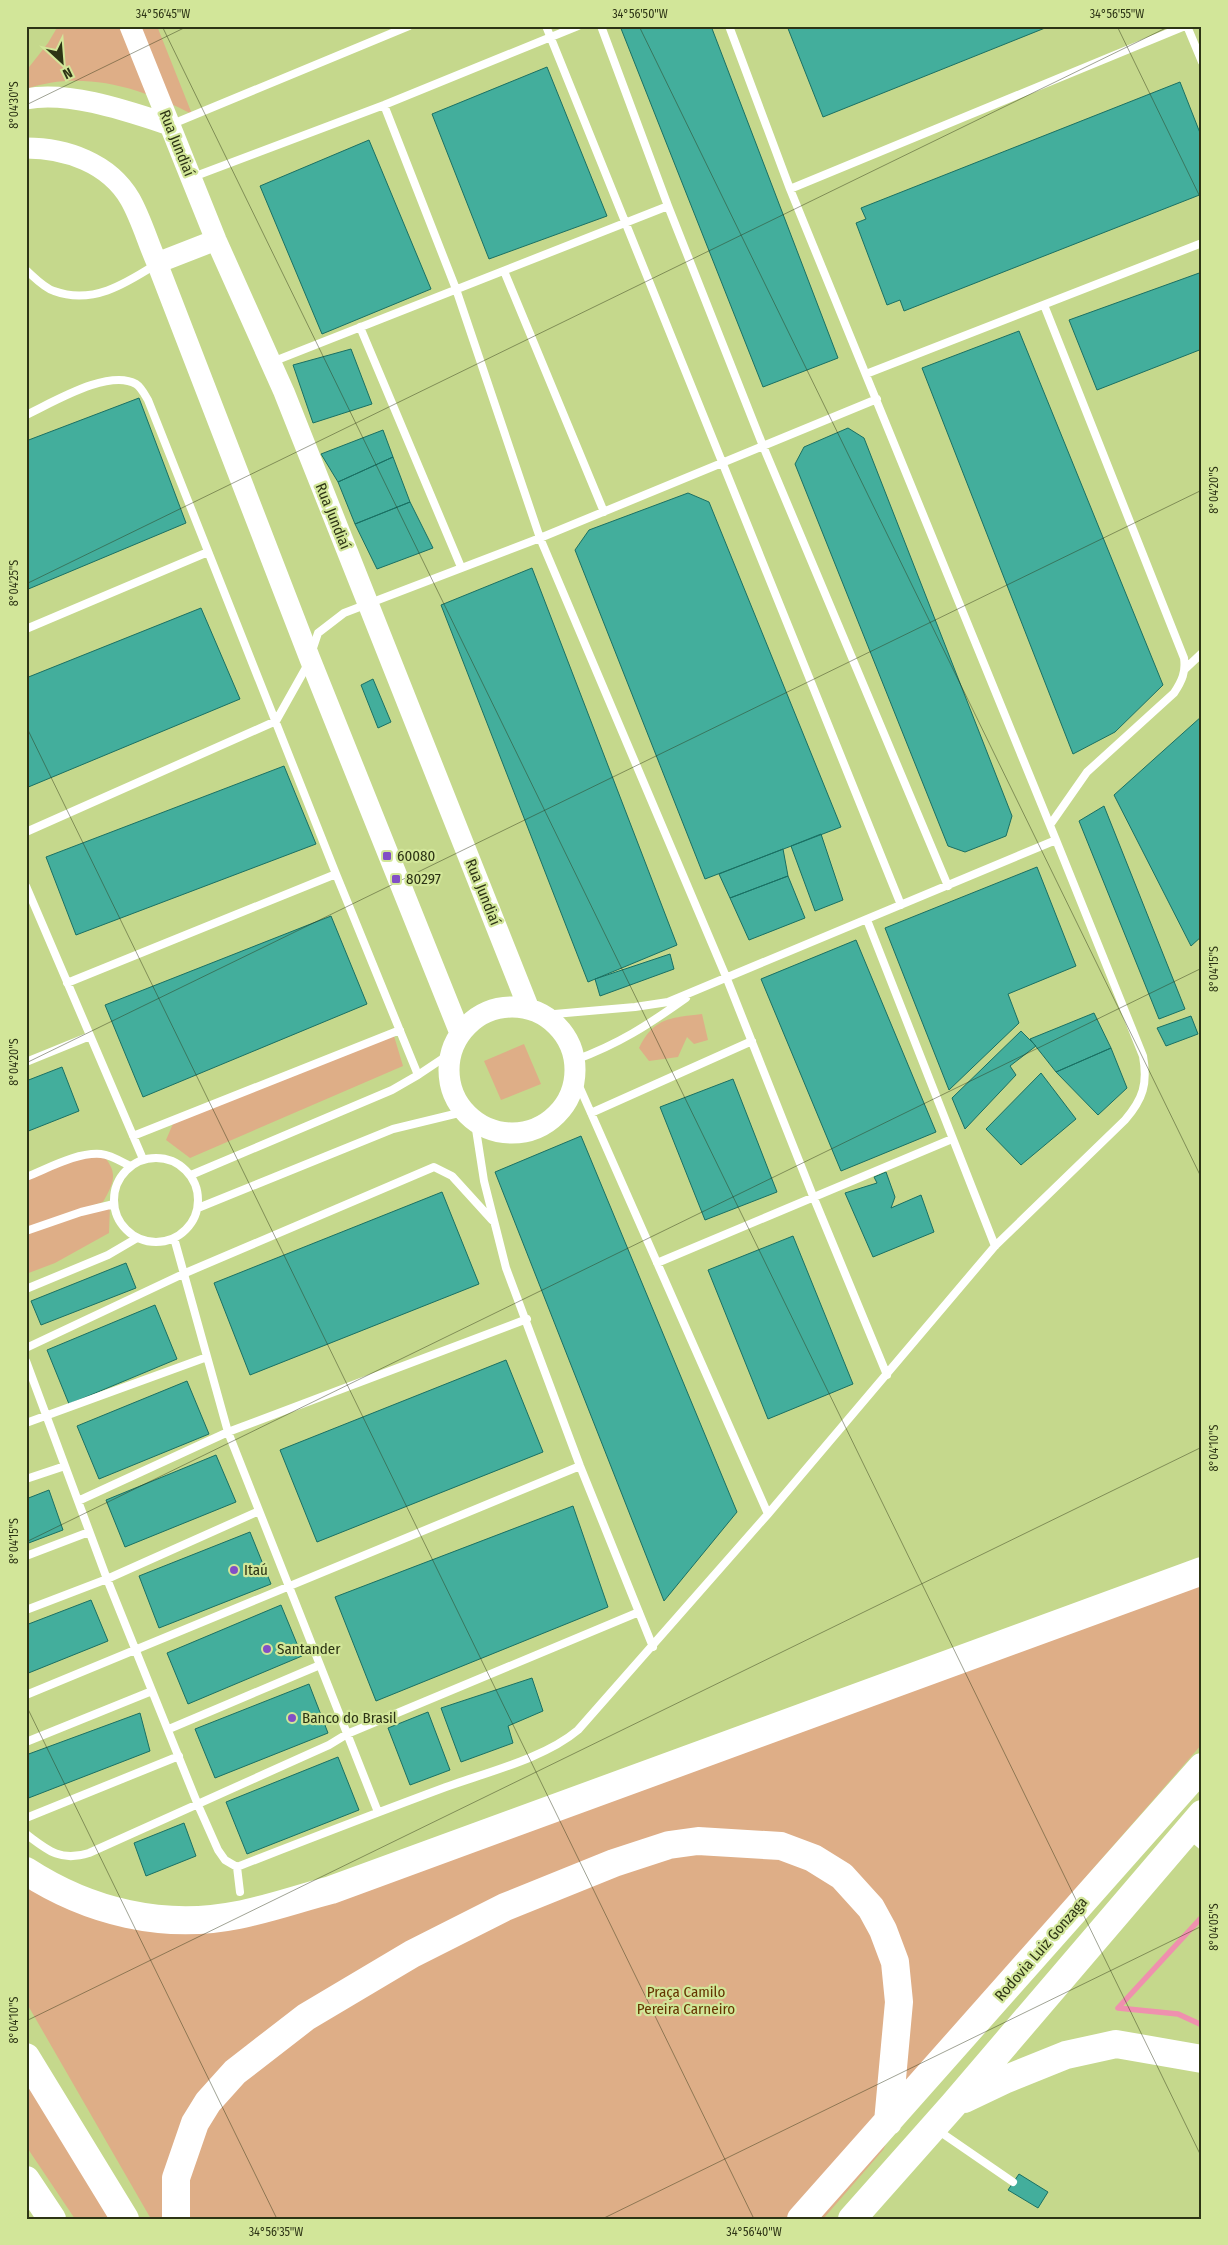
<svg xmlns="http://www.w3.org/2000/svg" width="1228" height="2245" font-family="'Fira Sans Condensed',sans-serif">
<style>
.green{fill:#deae87}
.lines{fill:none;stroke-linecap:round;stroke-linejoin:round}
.stream{stroke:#ef90ae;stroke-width:5.5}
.building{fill:#43ae9c;stroke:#1a7063}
.lane{stroke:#fff;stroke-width:8}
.secondary{stroke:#fff;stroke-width:21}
.highway{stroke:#fff;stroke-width:28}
.ticks{fill:none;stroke:#2d3415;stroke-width:1;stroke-opacity:0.45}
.poi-dot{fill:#824fc6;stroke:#d2e699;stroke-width:2}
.labels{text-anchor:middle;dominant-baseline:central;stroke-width:4.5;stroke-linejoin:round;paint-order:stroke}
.street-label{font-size:15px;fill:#2d3415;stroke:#d2e699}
.poi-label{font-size:15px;fill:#2d3415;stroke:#d2e699;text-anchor:start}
.park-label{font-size:15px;fill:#653500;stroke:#d2e699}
.neatline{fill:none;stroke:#2d3415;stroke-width:2}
.ticks-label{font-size:12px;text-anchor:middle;fill:#2d3415}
</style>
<rect width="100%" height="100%" fill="#c5d88c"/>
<path class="green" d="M58,26H157L192,114C142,88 82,69 26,89V71L48,43Z
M702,1014L708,1040L694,1044L687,1037L678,1057L649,1061L639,1048C654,1017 671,1018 702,1014Z
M394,1036L403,1066L190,1158L166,1140L175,1119Z
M524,1044L541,1084L501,1100L484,1061Z
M102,1154C119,1173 114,1182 103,1202L26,1228V1177L72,1159Z
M110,1205L109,1233L55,1263L26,1274V1233Z
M1202,1576V1744L927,2059L883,2150L823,2219H151L26,2002V1884L210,1927Z
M26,2063L122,2219H75L26,2146Z"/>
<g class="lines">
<path class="stream" d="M1200,1919L1118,2008L1178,2014L1202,2025"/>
</g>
<path class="building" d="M620,26H711L838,358L763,387Z
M787,26H1050L823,117Z
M547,67L607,216L489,259L432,114Z
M1180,82L1202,138V194L904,311L900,300L887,305L856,223L866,219L861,208Z
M369,140L431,289L322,334L260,186Z
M1202,272V349L1097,390L1069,320Z
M1019,331L1163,685L1115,732L1073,754L922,368Z
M351,349L372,404L313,423L293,365Z
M139,398L186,523L26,590V441Z
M848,428L864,438L1012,816L1006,836L965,852L948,846L795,464L804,447Z
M383,430L393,457L338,482L321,454Z
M393,457L410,502L355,524L338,482Z
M688,493L709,502L841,827L705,879L575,550L589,530Z
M410,502L433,548L377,569L355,524Z
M532,568L677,945L588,982L441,605Z
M201,608L240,699L26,788V678Z
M373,679L391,722L378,728L361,685Z
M1202,716V936L1191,946L1114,795Z
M284,766L316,844L76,935L46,857Z
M1104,806L1185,1009L1159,1019L1079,821Z
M821,834L843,900L815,911L791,846Z
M783,849L788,876L730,898L719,874Z
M1037,867L1076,966L1008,994L1019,1023L949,1090L885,928Z
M788,876L805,918L749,940L730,898Z
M331,916L367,1004L143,1097L105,1005Z
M856,940L936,1132L841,1171L761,979Z
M670,954L674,969L600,996L595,979Z
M1094,1013L1111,1048L1056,1072L1030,1039Z
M1191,1016L1198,1034L1166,1046L1157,1028Z
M1021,1031L1036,1046L1010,1066L1016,1075L965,1129L952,1098Z
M1111,1048L1127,1088L1098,1115L1056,1072Z
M62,1067L79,1111L26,1132V1081Z
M1041,1073L1076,1119L1021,1165L986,1129Z
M733,1079L777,1192L705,1220L660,1107Z
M581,1136L737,1512L664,1601L495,1172Z
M886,1172L895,1197L891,1208L921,1195L934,1232L873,1257L845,1193L877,1183L874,1177Z
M442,1192L479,1284L250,1375L214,1283Z
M793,1236L853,1384L768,1419L708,1270Z
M126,1263L136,1288L41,1325L31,1301Z
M155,1305L177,1359L69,1404L47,1350Z
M506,1360L543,1452L317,1542L280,1450Z
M187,1381L209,1434L99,1479L77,1426Z
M216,1455L236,1502L125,1547L106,1500Z
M49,1490L63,1530L26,1544V1499Z
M573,1506L608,1607L376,1701L335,1597Z
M250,1532L271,1584L159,1628L139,1576Z
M91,1600L108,1641L26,1674V1625Z
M281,1605L302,1656L188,1704L167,1653Z
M532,1678L543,1711L508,1726L513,1743L461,1762L441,1708Z
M309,1684L328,1733L215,1778L195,1729Z
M428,1712L450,1770L410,1785L388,1728Z
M140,1713L150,1751L26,1799V1755Z
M338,1757L359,1810L247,1854L226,1802Z
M184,1823L196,1856L146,1876L134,1843Z
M1019,2174L1048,2192L1038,2208L1008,2190Z"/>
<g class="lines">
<path class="lane" d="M546,26L901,905
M601,26L668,206L763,446L948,886
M1187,26L1202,62
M384,105L456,289L540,538L727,979L813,1196L887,1375
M170,125L409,26
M193,177L384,105L578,26
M790,189L1185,26
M26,270C34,277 44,288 54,291C92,305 125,284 155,265
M504,271L604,512
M1044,305L1184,658C1186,672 1182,681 1174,693L1087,772L1050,825
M360,327L461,567
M272,362L668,206
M866,374L1202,243
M26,415C52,403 109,368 136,384C141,387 145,395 148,400L336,874L418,1075
M26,629L208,552
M312,651L318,633L344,613L540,538L877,399
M1185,669L1202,653
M26,832L276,721L308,664
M26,886L143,1159
M867,920L995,1246
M67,983L336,874
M543,1015L635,1007L668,1002L1056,840L790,189L729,26
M575,1060C619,1044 648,1025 686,998
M26,1062L90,1036
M576,1079L768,1514
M591,1113L752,1041
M475,1123L484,1181L506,1268L580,1466L653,1647
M133,1136L400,1030
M114 1200a42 42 0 1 1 84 0a42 42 0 1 1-84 0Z
M191,1175L392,1090L418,1075L451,1053
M26,1177C49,1168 77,1152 101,1154C111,1155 122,1162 130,1166
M198,1208L393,1129L463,1112
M26,1231L81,1212L114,1204
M174,1238L228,1432L378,1812
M657,1263L952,1139
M26,1289L108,1255L137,1238
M26,1348L183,1274L434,1167L452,1176L492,1220
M26,1361L107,1579L198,1805L218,1850L225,1860L237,1867
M26,1423L207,1357
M26,1479L65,1466
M78,1501L228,1432L527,1319
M26,1556L89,1532
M26,1610L107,1579L259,1511
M26,1695L580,1466
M169,1729L320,1665
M26,1742L152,1691
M26,1818L179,1756
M26,1834C48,1851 61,1862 89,1853L329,1745L347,1734L639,1612
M1190,1836L1202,1846
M237,1867C306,1840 376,1813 446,1787C488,1772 545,1758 578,1730L768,1514L995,1246L1125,1120C1143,1099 1148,1084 1143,1056L1056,840
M237,1867L240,1892
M936,2129L1013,2182"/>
<path class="secondary" d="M130,26L216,240L284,392L529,1009
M26,99C68,90 130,112 170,125
M26,148C66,148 109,163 130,199C141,218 148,243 157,263L310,659L460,1033
M157,263L216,240
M449 1070a63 63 0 1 1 126 0a63 63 0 1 1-126 0Z"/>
<path class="highway" d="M26,1871C89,1912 164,1930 238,1915C269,1909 300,1898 331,1890L1202,1571
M26,2057L125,2219
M964,2099L1004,2080L1066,2055L1116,2044L1202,2059
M26,2180L52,2219
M176,2219V2178L195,2123L208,2102L235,2072L306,2017L412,1954L505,1907L614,1863L669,1845L698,1841L781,1846L813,1858L842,1876L871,1908L883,1930L895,1962L899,2002L888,2122
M801,2219L1202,1767
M852,2219L954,2104L1202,1814"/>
</g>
<path class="ticks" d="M162,26L1202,2158M639,26L1202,1179M1117,26L1202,201M26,105L188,26M26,584L1170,26M26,726L754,2219M26,1063L1202,490M26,1542L1202,968M26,1705L277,2219M26,2021L1202,1447M602,2219L1202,1926"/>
<g class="poi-dot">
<rect x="382" y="851" width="10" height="10" rx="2.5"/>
<rect x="391" y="874" width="10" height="10" rx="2.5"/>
<circle cx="234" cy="1570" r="5"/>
<circle cx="267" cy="1649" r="5"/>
<circle cx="292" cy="1718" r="5"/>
</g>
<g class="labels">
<g class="street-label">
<text transform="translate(177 143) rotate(68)">Rua Jundiaí</text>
<text transform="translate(333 516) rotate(68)">Rua Jundiaí</text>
<text transform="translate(483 892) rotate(68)">Rua Jundiaí</text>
<text transform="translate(1041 1949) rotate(-49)">Rodovia Luiz Gonzaga</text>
</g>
<g class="poi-label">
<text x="397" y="856">60080</text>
<text x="406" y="879">80297</text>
<text x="244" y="1570">Itaú</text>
<text x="277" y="1649">Santander</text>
<text x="302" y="1718">Banco do Brasil</text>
</g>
<g class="park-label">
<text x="686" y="1992">Praça Camilo<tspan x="686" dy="17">Pereira Carneiro</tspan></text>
</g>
</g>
<rect width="1228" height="2245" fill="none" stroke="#d2e699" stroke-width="55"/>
<g transform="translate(62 62) rotate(154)" stroke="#d2e699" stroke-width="4" paint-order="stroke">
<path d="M0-4L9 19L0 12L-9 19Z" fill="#2d3415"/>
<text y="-8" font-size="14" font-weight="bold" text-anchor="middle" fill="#2d3415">N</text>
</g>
<rect x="28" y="28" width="1172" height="2190" class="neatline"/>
<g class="ticks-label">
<text x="163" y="18">34°56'45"W</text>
<text x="640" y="18">34°56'50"W</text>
<text x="1117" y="18">34°56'55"W</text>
<text transform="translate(14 105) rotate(-90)" y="4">8°04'30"S</text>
<text transform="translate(1214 490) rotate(-90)" y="4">8°04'20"S</text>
<text transform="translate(14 583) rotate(-90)" y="4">8°04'25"S</text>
<text transform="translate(1214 969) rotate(-90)" y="4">8°04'15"S</text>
<text transform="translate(14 1062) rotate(-90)" y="4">8°04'20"S</text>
<text transform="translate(1214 1448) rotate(-90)" y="4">8°04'10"S</text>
<text transform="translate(14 1541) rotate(-90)" y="4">8°04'15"S</text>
<text transform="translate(1214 1927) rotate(-90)" y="4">8°04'05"S</text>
<text transform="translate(14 2020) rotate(-90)" y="4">8°04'10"S</text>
<text x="276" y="2236">34°56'35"W</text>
<text x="754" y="2236">34°56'40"W</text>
</g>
</svg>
